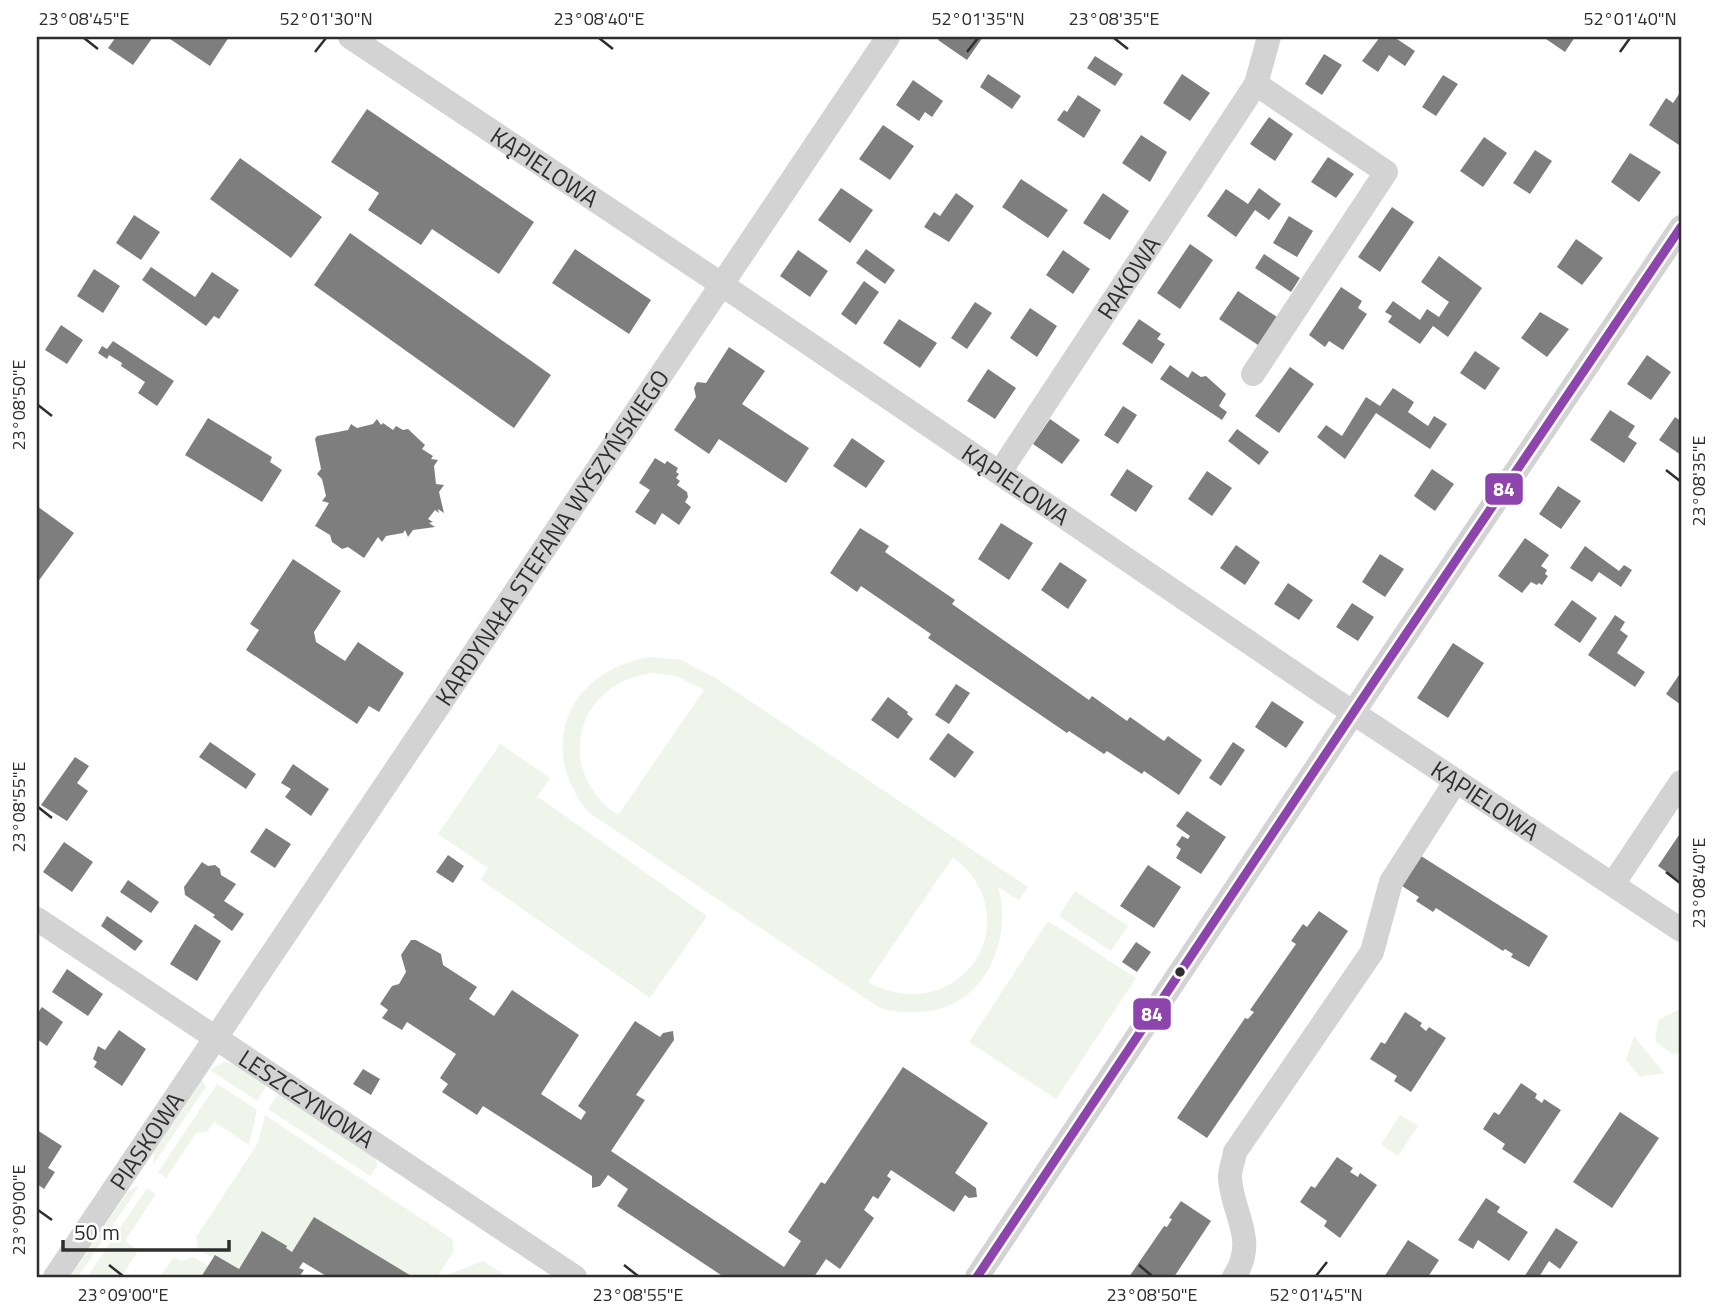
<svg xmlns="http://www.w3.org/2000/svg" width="1718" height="1314" font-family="'Titillium Web',sans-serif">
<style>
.green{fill:#eff5eb;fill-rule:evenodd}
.building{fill:#7e7e7e}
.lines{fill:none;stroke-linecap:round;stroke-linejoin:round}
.minor{stroke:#d3d3d3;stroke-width:24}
.bus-1-casing{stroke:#fff;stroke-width:14}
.bus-1{stroke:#8e44ad;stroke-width:9}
.ticks{fill:none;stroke:#2e2e2e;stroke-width:2.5}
.bus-dot{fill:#2e2e2e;stroke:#fff;stroke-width:2.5}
.labels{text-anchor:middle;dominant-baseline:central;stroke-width:7;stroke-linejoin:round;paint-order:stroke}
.street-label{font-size:24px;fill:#2e2e2e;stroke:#fff}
.line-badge{stroke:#fff;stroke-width:2.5}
.badge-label{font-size:19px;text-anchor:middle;font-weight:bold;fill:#fff}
.neatline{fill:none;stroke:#2e2e2e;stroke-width:2.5}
.ticks-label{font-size:18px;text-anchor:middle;fill:#2e2e2e}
</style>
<rect width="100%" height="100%" fill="#fff"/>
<path class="green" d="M652,657L681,660L714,677L1028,887L1019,900L998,887C1012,934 990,995 939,1009C918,1014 900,1013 880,1008L588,812C535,746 569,669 652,657ZM652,673L676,676L704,690L618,815C553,771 575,683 652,673ZM953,857C1033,919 960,1031 868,982Z
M500,744L550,778L533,803L538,797L707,916L650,998L481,880L488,868L438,834Z
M1075,891L1128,926L1111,951L1059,916Z
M1048,921L1136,978L1056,1099L969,1042Z
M1678,1010L1681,1013V1052L1674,1055L1655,1041L1658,1020Z
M1634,1036L1664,1073L1640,1077L1626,1060Z
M223,1062L237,1064L267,1085L257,1101L210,1070Z
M202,1080L206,1087L153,1165L154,1152Z
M217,1084L257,1110L249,1145L214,1122L207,1132L196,1133L166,1178L158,1172Z
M279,1093L375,1155L378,1165L370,1176L268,1109Z
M265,1115L452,1239L454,1250L437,1277H413L314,1217L292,1252L262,1232L239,1269L215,1255L213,1258L198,1249L196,1237L258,1143Z
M1400,1115L1418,1126L1398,1156L1381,1144Z
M140,1185L78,1277H70L129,1190Z
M147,1188L156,1194L125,1241L136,1249L137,1253L121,1277H87Z
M174,1257L181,1261L194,1257L208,1266L201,1277H160Z
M483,1261L508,1277H447L449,1274Z"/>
<path class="building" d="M116,37H153L133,65L108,48Z
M167,37H229L210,66Z
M940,37H983L967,60L938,40Z
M1380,37H1394L1415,51L1405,66L1389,55L1378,72L1362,61Z
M1543,37H1575L1565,52Z
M1324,54L1342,65L1322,95L1305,84Z
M1095,56L1123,74L1115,86L1087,68Z
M988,74L1021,96L1012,109L980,87Z
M1182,74L1210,93L1190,121L1163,103Z
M1443,75L1458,84L1436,116L1422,107Z
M913,80L943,101L932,117L925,112L919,121L896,105Z
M1681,91V141L1679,145L1649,125L1666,98L1673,103Z
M1078,95L1101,110L1084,138L1057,120L1064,110L1067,112Z
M367,109L534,222L499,274L432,229L421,245L368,210L379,193L331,162Z
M1269,117L1293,134L1275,161L1250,144Z
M883,125L914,146L890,180L859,159Z
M1141,135L1167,152L1150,182L1122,163Z
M1484,137L1507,153L1483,187L1460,171Z
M1535,150L1552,161L1530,194L1513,183Z
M1630,153L1661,172L1639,202L1611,182Z
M1328,157L1354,174L1336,198L1311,182Z
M240,158L322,217L291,258L210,199Z
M1021,179L1068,210L1048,238L1002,207Z
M841,188L873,210L850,243L818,220Z
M1259,188L1281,204L1269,220L1255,210L1236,237L1207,216L1226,189L1248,204Z
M956,193L974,206L949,242L924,227L934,212L940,216Z
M1103,193L1129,211L1110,240L1083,223Z
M1392,207L1414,222L1380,272L1358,257Z
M134,215L160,232L141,260L116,243Z
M1289,216L1313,231L1297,257L1273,243Z
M350,233L551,375L514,428L314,285Z
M1576,239L1603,258L1582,285L1557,267Z
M1190,244L1213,260L1180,309L1157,293Z
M575,249L651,300L629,334L552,283Z
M866,249L895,270L885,284L856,263Z
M798,250L828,271L810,297L780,276Z
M1063,250L1090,269L1073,294L1046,275Z
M1264,254L1300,278L1291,292L1255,268Z
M1439,256L1482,288L1448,337L1433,326L1420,344L1388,322L1392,316L1385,312L1393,301L1420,320L1427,309L1439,317L1449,302L1421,282Z
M151,267L195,297L212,272L239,290L219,319L214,316L206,326L142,280Z
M94,269L120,286L103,313L77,296Z
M864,281L879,292L856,325L841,314Z
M1341,287L1362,301L1358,308L1367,314L1343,350L1329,341L1325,347L1309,335Z
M1238,291L1277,317L1258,345L1219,319Z
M975,302L992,313L967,349L951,338Z
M1030,308L1057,326L1037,357L1010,338Z
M1540,312L1569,329L1547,357L1521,338Z
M899,319L937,343L920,368L883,343Z
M1139,319L1161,334L1157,339L1165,344L1152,364L1122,344Z
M61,325L83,340L67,364L45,350Z
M113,341L174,381L157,406L138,393L145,382L121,366L122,363L109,355L107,359L98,353L102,346L107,349Z
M729,347L765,371L742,404L809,448L786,483L719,439L709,454L674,430L696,397L694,388L697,382L706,383Z
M1475,351L1500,368L1485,390L1460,373Z
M1647,355L1671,372L1651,400L1627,384Z
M1170,365L1188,378L1192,371L1201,377L1206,376L1226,394L1219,406L1227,412L1222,420L1160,379Z
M1290,367L1314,384L1279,433L1255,416Z
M988,369L1016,388L995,419L967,401Z
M1393,388L1414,402L1408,412L1428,426L1434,416L1447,424L1430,449L1376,413L1345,459L1317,437L1326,425L1342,436L1366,397L1380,406Z
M1123,406L1137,415L1118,444L1104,435Z
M1610,410L1635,426L1628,437L1637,443L1624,463L1590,440Z
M1675,417L1681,421V455L1659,440Z
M208,418L272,457L270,462L282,470L262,502L185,455Z
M377,419L381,425L383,423L393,430L396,426L403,430L408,429L425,445L422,449L433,456L431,459L438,460L434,466L436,484L444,485L439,492L444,513L438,509L439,513L435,510L428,519L433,522L429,523L435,527L413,530L408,537L405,530L403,533L386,536L382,542L378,537L364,558L348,547L342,549L332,542L330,535L315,526L329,503L322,501L326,496L322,479L317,474L321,469L315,439L317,436L348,430L351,424L357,428L373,424Z
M1050,419L1080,440L1062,464L1033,444Z
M1237,429L1269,452L1259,465L1228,441Z
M852,438L885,461L866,488L833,466Z
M655,458L665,464L667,461L678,468L676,472L679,474L676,478L680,481L677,485L687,492L688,497L685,502L691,507L679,525L662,513L655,525L635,512L650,490L639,483Z
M1127,469L1153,486L1136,512L1110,495Z
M1432,469L1454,484L1435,511L1414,496Z
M1207,471L1232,488L1212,516L1188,499Z
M1558,486L1581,501L1561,529L1539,514Z
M37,506L74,533L37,583Z
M1001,523L1033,543L1009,580L978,559Z
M860,528L889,546L885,552L955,600L952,604L1089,700L1092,696L1127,721L1130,717L1164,741L1168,736L1202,760L1179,795L1144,771L1142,774L1107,751L1104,754L1069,731L1067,733L928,638L931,634L861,586L857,592L830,573Z
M1525,538L1549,555L1541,566L1547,570L1545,574L1548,576L1542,585L1539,583L1537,585L1531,582L1522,593L1498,576Z
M1236,545L1260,562L1245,585L1220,568Z
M1585,546L1619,571L1624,565L1632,570L1621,587L1599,572L1592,582L1570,568Z
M1380,554L1404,569L1385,597L1362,582Z
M293,559L341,591L314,632L316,642L345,661L358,642L404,673L379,712L369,706L357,724L246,650L259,630L250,624Z
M1060,562L1087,580L1068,609L1041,590Z
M1288,583L1313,600L1299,620L1274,604Z
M1572,600L1597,618L1580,643L1554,625Z
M1352,603L1374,617L1358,641L1336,627Z
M1615,615L1625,622L1620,630L1628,636L1617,653L1645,672L1635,687L1588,655Z
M1453,643L1484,663L1448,718L1417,698Z
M1681,672V705L1666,694Z
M956,684L970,693L949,724L935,715Z
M888,697L908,712L907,714L913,719L898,739L871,720Z
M1272,701L1304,722L1286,748L1255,727Z
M948,733L974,752L955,778L929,759Z
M210,742L256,774L246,789L199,757Z
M1233,742L1245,750L1221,786L1209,778Z
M75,757L89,766L77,783L88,791L67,821L41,805Z
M293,764L329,789L311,816L285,797L291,789L281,783Z
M1187,811L1226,837L1201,874L1176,858L1181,849L1176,845L1182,836L1188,839L1190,836L1176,826Z
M266,828L291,844L275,868L250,852Z
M1679,835L1681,837V882L1658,866Z
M64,842L93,862L72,892L43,872Z
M448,855L464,866L453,883L436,872Z
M1421,856L1548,936L1529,967L1511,957L1513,954L1505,949L1503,951L1436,908L1433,912L1416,901L1419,897L1402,886Z
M202,862L208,866L215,865L220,869L221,875L236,884L224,901L244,914L232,931L213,917L215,915L185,895L184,887Z
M1148,865L1181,887L1154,928L1120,906Z
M128,880L159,902L151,913L120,892Z
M1319,911L1348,931L1207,1138L1177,1118L1245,1018L1248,1019L1254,1012L1250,1010L1296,944L1291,941L1303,924L1307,927Z
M107,916L143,941L135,951L101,926Z
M195,924L221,941L197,981L170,964Z
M411,940H416L441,954L443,965L477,987L469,999L494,1016L512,990L579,1035L541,1094L581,1120L586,1112L578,1106L635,1021L660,1037L663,1033L673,1031L674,1040L636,1095L645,1100L611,1151L784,1267L801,1241L788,1232L821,1182L825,1184L903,1067L988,1123L955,1173L976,1188L977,1197L969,1198L965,1195L954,1212L891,1170L887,1176L891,1179L878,1199L873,1196L864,1210L874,1218L840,1269L826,1259L814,1277H724L617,1206L628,1189L608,1175L600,1186L592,1188V1176L483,1106L477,1115L442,1092L448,1084L440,1078L456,1054L407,1022L402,1030L382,1018L388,1010L380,1004L392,986L399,984L406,972L401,955Z
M1136,942L1151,952L1137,972L1122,962Z
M67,969L103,994L88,1016L52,992Z
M42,1007L63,1022L47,1046L37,1039V1014Z
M1405,1012L1422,1023L1420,1026L1426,1031L1429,1027L1446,1038L1411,1092L1394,1081L1397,1076L1370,1059L1381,1042L1385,1044Z
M119,1030L146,1049L122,1086L94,1067L97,1062L93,1059L98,1046L105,1050Z
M363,1069L380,1079L371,1095L353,1084Z
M1521,1083L1537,1094L1535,1098L1542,1103L1544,1099L1561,1110L1525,1164L1502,1149L1505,1144L1483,1129L1494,1112L1499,1115Z
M1620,1112L1659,1138L1612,1208L1573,1182Z
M37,1130L62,1146L48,1168L55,1172L44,1189L37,1184Z
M1337,1157L1353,1168L1350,1172L1358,1177L1360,1173L1377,1185L1340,1238L1324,1226L1327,1221L1300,1202L1311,1186L1315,1188Z
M1486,1198L1500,1207L1497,1212L1528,1232L1509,1261L1478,1240L1473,1249L1458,1240Z
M1181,1201L1211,1221L1174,1277H1129L1164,1226L1167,1227L1172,1219L1169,1218Z
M314,1217L413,1277H328L303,1262L299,1268L304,1270L299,1277H201L215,1255L239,1269L262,1231L287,1246L286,1248L292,1252Z
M1556,1228L1578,1242L1560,1269L1549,1261L1539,1277H1524Z
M1408,1240L1439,1260L1428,1277H1384Z"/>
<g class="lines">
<g class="minor">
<path id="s1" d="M350,37L721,284L1322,692L1681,930"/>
<path d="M1253,374L1386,172L1256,84L1269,37"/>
<path id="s2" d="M1000,472L1256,84"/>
<path d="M1613,884L1681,782"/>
<path id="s3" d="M37,919L575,1277"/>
<path id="s4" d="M55,1277L888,37"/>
<path d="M977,1277L1375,680L1681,227"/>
<path d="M1234,1277C1258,1240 1233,1216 1230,1179C1229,1171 1234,1160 1235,1152L1372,952L1391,882L1456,781"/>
</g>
<g class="bus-1-casing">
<path id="bus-1" d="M977,1277L1375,680L1681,227"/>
</g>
<use href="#bus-1" class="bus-1"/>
</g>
<path class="ticks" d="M84,38L98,49M599,38L613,49M1114,38L1128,49M315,52L326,38M967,52L978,38M1620,52L1630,38M38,405L52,416M1666,470L1680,481M38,807L52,818M1666,872L1680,883M38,1210L52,1220M109,1265L123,1276M624,1265L638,1276M1139,1265L1152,1276M1316,1276L1327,1262"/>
<circle class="bus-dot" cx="1180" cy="972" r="6"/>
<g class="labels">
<g class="street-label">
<text stroke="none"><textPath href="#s1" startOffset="234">KĄPIELOWA</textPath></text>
<text stroke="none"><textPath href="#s2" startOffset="233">RAKOWA</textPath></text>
<text stroke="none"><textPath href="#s1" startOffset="802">KĄPIELOWA</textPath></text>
<text stroke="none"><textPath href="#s4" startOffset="891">KARDYNAŁA STEFANA WYSZYŃSKIEGO</textPath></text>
<text stroke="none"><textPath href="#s1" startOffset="1368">KĄPIELOWA</textPath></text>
<text stroke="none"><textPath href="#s3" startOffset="324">LESZCZYNOWA</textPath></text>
<text stroke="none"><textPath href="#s4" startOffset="164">PIASKOWA</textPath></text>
</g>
</g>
<g class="line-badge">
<rect x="1484" y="472" width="40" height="34" rx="7" fill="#8e44ad"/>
<rect x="1132" y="997" width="40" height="34" rx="7" fill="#8e44ad"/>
</g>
<g class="badge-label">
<text x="1504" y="496">84</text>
<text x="1152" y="1021">84</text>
</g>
<rect width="1718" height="1314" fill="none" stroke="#ffffff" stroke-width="77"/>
<path d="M63 1240v10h166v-10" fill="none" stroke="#2e2e2e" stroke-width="3.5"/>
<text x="74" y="1240" font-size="21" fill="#2e2e2e" stroke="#ffffff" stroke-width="5" paint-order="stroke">50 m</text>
<rect x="38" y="38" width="1642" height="1238" class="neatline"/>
<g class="ticks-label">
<text x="84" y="25">23°08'45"E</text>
<text x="326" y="25">52°01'30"N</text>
<text x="599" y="25">23°08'40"E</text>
<text x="978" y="25">52°01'35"N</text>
<text x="1114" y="25">23°08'35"E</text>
<text x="1630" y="25">52°01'40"N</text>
<text transform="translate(19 405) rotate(-90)" y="6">23°08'50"E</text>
<text transform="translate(1699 481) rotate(-90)" y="6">23°08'35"E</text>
<text transform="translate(19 807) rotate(-90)" y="6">23°08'55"E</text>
<text transform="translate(1699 883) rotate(-90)" y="6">23°08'40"E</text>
<text transform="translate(19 1210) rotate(-90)" y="6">23°09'00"E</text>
<text x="123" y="1301">23°09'00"E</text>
<text x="638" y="1301">23°08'55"E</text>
<text x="1152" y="1301">23°08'50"E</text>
<text x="1316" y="1301">52°01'45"N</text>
</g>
</svg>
